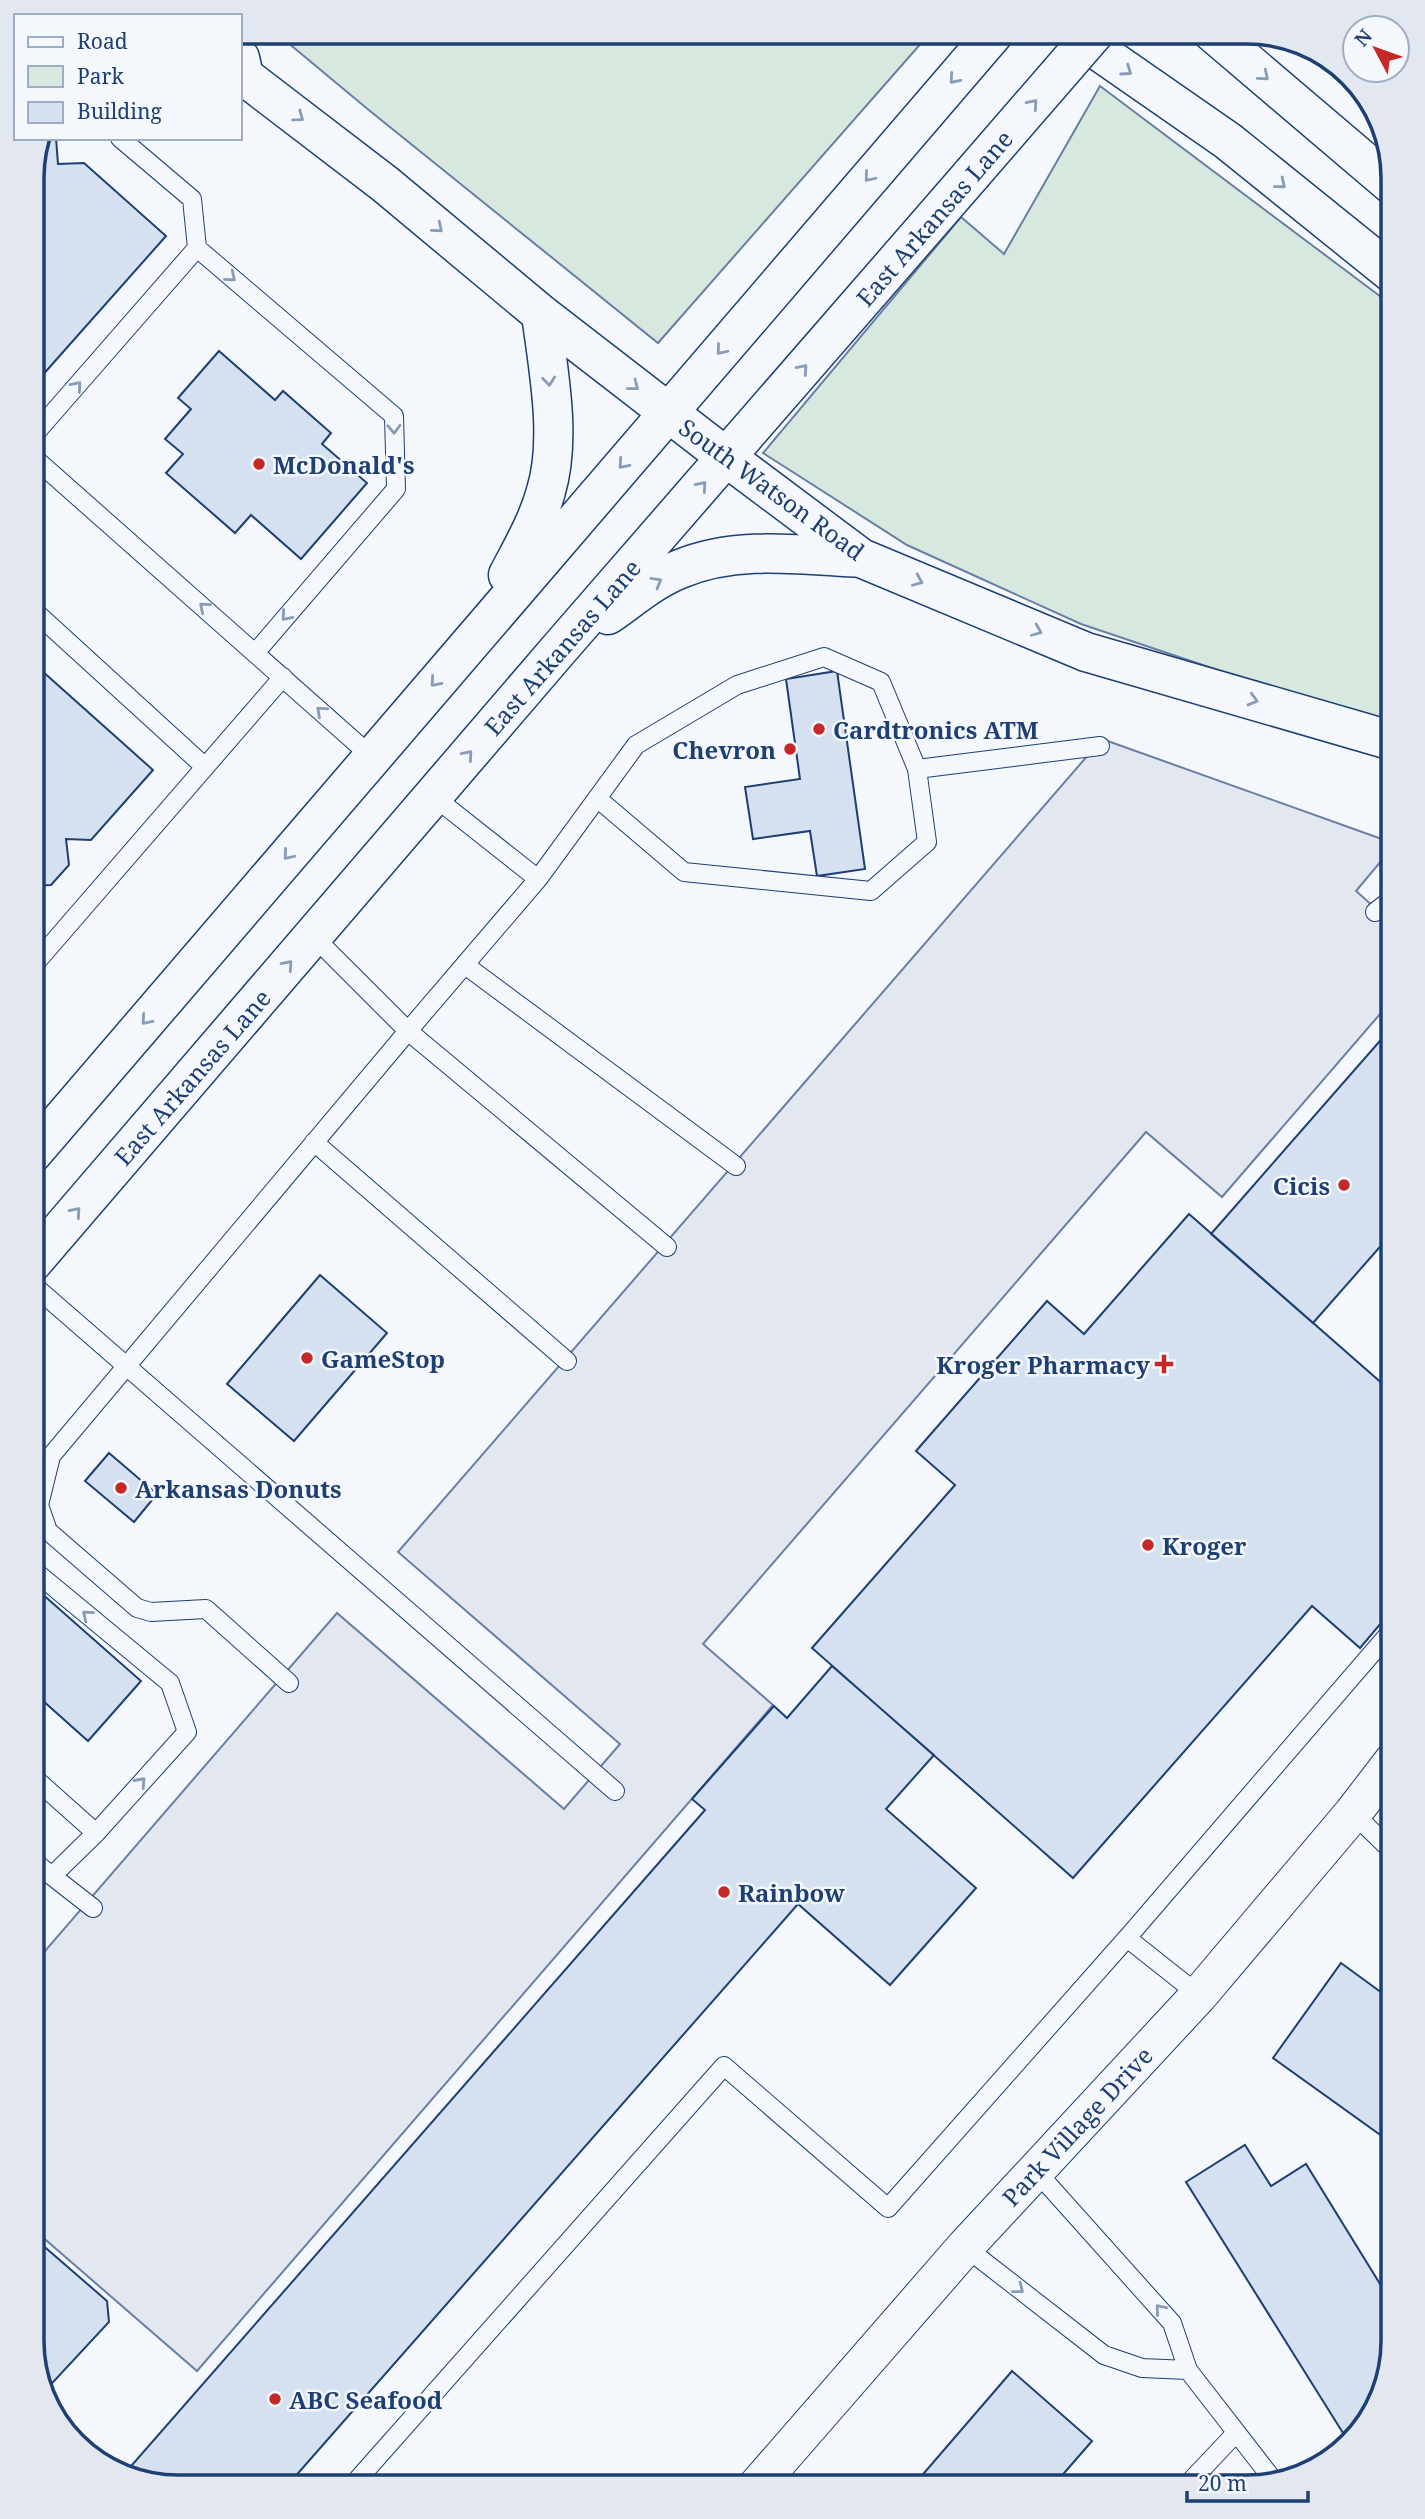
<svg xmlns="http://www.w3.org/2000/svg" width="1425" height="2519" font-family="'Noto Serif',serif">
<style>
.green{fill:#d7e8df;stroke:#687fa3;stroke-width:2}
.parking{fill:#e3e8f0;stroke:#687fa3;stroke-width:2}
.building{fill:#d5e0f0;stroke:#1d3f73;stroke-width:2}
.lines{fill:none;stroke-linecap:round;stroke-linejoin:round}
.service-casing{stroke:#1d3f73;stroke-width:20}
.minor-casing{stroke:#1d3f73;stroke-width:39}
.secondary-casing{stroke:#1d3f73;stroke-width:41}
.motorway-casing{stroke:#1d3f73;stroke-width:41}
.service{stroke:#f4f7fb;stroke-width:18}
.minor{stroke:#f4f7fb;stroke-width:37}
.secondary{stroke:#f4f7fb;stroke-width:38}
.motorway{stroke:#f4f7fb;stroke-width:38}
.secondary-bridge-casing{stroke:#1d3f73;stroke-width:41;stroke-linecap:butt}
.secondary-bridge{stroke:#f4f7fb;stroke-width:38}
.oneway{stroke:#889bb7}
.poi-dot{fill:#c62828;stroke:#f4f7fb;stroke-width:2.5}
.labels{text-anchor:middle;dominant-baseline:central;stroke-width:5;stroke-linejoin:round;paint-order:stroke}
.street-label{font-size:24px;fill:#1d3f73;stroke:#f4f7fb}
.poi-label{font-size:24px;font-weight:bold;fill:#1d3f73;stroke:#f4f7fb;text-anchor:start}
.rim{fill:none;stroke:#1d3f73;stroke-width:3.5}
</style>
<rect width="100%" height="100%" fill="#f4f7fb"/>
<path class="green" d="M275,32H931L658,343L370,111Z
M1100,86L1393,306V721L1286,693L1081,624L907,545L763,453L961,217L1004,254Z"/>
<path class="parking" d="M1102,739L1393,843V847L1356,891L1393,924V999L1222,1197L1146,1132L703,1644L773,1705L197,2371L32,2228V1966L337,1613L564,1809L620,1744L398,1552Z"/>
<path class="building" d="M39,138H56L58,164L84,163L166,236L32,387V168Z
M219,351L275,400L283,391L331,433L322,444L367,483L301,559L251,515L235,533L166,473L183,454L165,439L191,409L178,398Z
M32,662L153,770L91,840L66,839L69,865L51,885L32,886Z
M837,671L865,869L817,876L810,831L753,839L745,787L800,779L786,679Z
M1393,1026V1232L1313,1323L1211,1234Z
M1189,1214L1393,1393V1609L1360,1648L1312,1606L1073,1878L812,1648L955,1485L916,1451L1047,1301L1084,1334Z
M320,1275L387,1333L294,1441L227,1384Z
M109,1453L157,1494L134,1522L85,1481Z
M32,1585L141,1681L88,1741L32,1691Z
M832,1666L934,1755L886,1809L976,1888L890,1985L798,1904L286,2487H168L125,2473L705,1810L692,1799L774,1706L787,1718Z
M1341,1963L1393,2001V2144L1273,2058Z
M1245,2145L1271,2186L1306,2164L1393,2305V2342L1369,2422L1348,2441L1186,2182Z
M32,2236L107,2301L109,2322L43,2393L32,2342Z
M1012,2371L1092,2441L1052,2487H912Z"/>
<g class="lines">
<g class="service-casing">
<path id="service" d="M120,138L192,199L197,248
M32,437L197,248L394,416L396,489L256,652
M32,456L371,756
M32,609L205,767
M433,796L538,879L636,745L737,685L824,657L881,682L917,769L1100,746
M597,798L684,872L871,891L927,842L917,769
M538,879L408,1031L667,1247
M1375,912L1393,898
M465,965L736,1166
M32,967L283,677
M314,1142L567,1361
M32,1284L615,1791
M32,1569L170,1683L187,1732L96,1833
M289,1683L206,1609L151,1612L137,1608L48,1531L39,1505L51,1456L408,1031L313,936
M1353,1813L1393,1852
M32,1860L52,1876L96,1833L32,1776
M52,1876L93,1908
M1199,1995L1127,1938L1393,1629
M1035,2170L1172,2323L1188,2370L1274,2481
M965,2247L1104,2355L1142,2368L1188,2370
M351,2487L724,2066L888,2208L1127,1938
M1185,2487L1236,2433"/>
</g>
<g class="minor-casing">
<path id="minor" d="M756,2487L965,2247L1199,1995L1353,1813L1393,1761"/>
</g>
<g class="secondary-casing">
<path id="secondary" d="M240,73L385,184L541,314L726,457L861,558L1086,652L1393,741
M508,575C522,548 538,521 546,491C562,438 548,368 541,314
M608,615C631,599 654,579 680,569C737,545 801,555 861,558
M32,1154L995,32
M32,1263L560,648L972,174"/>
</g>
<g class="motorway-casing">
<path id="motorway" d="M1071,32L1228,141L1393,274
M1212,32L1393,186
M240,58L244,76"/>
</g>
<use href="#service" class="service"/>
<use href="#minor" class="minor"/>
<use href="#secondary" class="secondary"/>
<use href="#motorway" class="motorway"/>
<g class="secondary-bridge-casing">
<path id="secondary-bridge" d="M972,174L1095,32"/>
</g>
<use href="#secondary-bridge" class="secondary-bridge"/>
</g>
<defs><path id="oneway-chevron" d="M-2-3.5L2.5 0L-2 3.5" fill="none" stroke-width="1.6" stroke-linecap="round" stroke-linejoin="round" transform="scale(1.75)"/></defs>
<g class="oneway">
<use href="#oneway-chevron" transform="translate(1127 71) rotate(35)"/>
<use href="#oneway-chevron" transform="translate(1264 76) rotate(40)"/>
<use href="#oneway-chevron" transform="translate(954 79) rotate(131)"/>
<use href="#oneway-chevron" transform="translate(1033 104) rotate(-49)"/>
<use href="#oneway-chevron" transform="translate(299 117) rotate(36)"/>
<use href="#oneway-chevron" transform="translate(869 177) rotate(130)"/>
<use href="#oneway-chevron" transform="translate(1281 184) rotate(39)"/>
<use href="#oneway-chevron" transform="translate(438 228) rotate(40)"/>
<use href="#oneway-chevron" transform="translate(231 277) rotate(40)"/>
<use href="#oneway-chevron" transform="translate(721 350) rotate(130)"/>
<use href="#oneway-chevron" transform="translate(803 369) rotate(-49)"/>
<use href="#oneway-chevron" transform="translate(549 381) rotate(84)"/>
<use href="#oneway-chevron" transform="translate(77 386) rotate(-49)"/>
<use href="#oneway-chevron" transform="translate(634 386) rotate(38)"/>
<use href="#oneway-chevron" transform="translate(394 429) rotate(88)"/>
<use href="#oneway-chevron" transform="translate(623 464) rotate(131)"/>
<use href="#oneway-chevron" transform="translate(702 486) rotate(-49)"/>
<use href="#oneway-chevron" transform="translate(918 581) rotate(23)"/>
<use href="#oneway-chevron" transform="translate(657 582) rotate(-30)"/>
<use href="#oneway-chevron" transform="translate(204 607) rotate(-139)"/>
<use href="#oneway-chevron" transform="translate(286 616) rotate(131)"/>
<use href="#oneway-chevron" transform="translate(1037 631) rotate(23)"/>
<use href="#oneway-chevron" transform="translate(435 682) rotate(131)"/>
<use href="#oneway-chevron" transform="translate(1253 700) rotate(16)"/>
<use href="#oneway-chevron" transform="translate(321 711) rotate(-138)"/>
<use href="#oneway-chevron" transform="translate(468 755) rotate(-49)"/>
<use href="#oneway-chevron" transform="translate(288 855) rotate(130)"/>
<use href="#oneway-chevron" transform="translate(288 965) rotate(-49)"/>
<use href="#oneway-chevron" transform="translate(146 1020) rotate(131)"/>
<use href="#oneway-chevron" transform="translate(76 1212) rotate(-49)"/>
<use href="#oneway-chevron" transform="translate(87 1615) rotate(-140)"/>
<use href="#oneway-chevron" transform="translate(141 1782) rotate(-48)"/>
<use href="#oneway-chevron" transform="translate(1019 2289) rotate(38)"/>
<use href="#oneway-chevron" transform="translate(1160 2309) rotate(-130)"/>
</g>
<g class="poi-dot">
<circle cx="259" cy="464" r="7"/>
<circle cx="819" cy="729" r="7"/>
<circle cx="790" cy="749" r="7"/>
<circle cx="1344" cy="1185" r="7"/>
<circle cx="307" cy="1358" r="7"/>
<path d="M1160.5 1353.5h7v7h7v7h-7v7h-7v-7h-7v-7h7z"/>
<circle cx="121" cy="1488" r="7"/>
<circle cx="1148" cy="1545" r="7"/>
<circle cx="724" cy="1892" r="7"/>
<circle cx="275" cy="2399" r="7"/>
</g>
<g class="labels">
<g class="street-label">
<text transform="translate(934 218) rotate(-49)">East Arkansas Lane</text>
<text transform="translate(772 489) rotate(36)">South Watson Road</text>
<text transform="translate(562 647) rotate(-49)">East Arkansas Lane</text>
<text transform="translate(192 1077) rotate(-49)">East Arkansas Lane</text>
<text transform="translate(1077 2126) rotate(-47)">Park Village Drive</text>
</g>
<g class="poi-label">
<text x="273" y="464">McDonald's</text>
<text x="833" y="729">Cardtronics ATM</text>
<text x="776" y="749" text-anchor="end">Chevron</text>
<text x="1330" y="1185" text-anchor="end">Cicis</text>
<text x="321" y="1358">GameStop</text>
<text x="1150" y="1364" text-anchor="end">Kroger Pharmacy</text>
<text x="135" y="1488">Arkansas Donuts</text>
<text x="1162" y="1545">Kroger</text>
<text x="738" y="1892">Rainbow</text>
<text x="289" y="2399">ABC Seafood</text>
</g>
</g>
<path d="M0 0H1425V2519H0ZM178 44H1247A134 134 0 0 1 1381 178V2341A134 134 0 0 1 1247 2475H178A134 134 0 0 1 44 2341V178A134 134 0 0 1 178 44Z" fill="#e3e8f0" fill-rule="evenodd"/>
<path class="rim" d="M178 44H1247A134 134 0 0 1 1381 178V2341A134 134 0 0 1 1247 2475H178A134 134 0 0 1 44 2341V178A134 134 0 0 1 178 44Z"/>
<rect x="14" y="14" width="228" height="126" fill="#f4f7fb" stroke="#9eadc5" stroke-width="2"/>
<rect x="28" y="37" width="35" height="10" fill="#f4f7fb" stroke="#9eadc5" stroke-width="2"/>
<text x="77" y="49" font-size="21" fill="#1d3f73">Road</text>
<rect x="28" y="66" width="35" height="21" fill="#d7e8df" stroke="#9eadc5" stroke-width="2"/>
<text x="77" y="84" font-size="21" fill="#1d3f73">Park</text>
<rect x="28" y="102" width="35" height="21" fill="#d5e0f0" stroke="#9eadc5" stroke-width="2"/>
<text x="77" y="119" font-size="21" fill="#1d3f73">Building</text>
<g transform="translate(1376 49) rotate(311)"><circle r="33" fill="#f4f7fb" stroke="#9eadc5" stroke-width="2"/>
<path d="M0-5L12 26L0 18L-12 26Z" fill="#c62828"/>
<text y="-10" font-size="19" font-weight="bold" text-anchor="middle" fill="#1d3f73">N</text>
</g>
<path d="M1187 2491v10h121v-10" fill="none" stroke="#1d3f73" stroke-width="3.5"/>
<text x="1198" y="2491" font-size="21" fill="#1d3f73" stroke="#f4f7fb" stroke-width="5" paint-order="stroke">20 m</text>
</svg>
